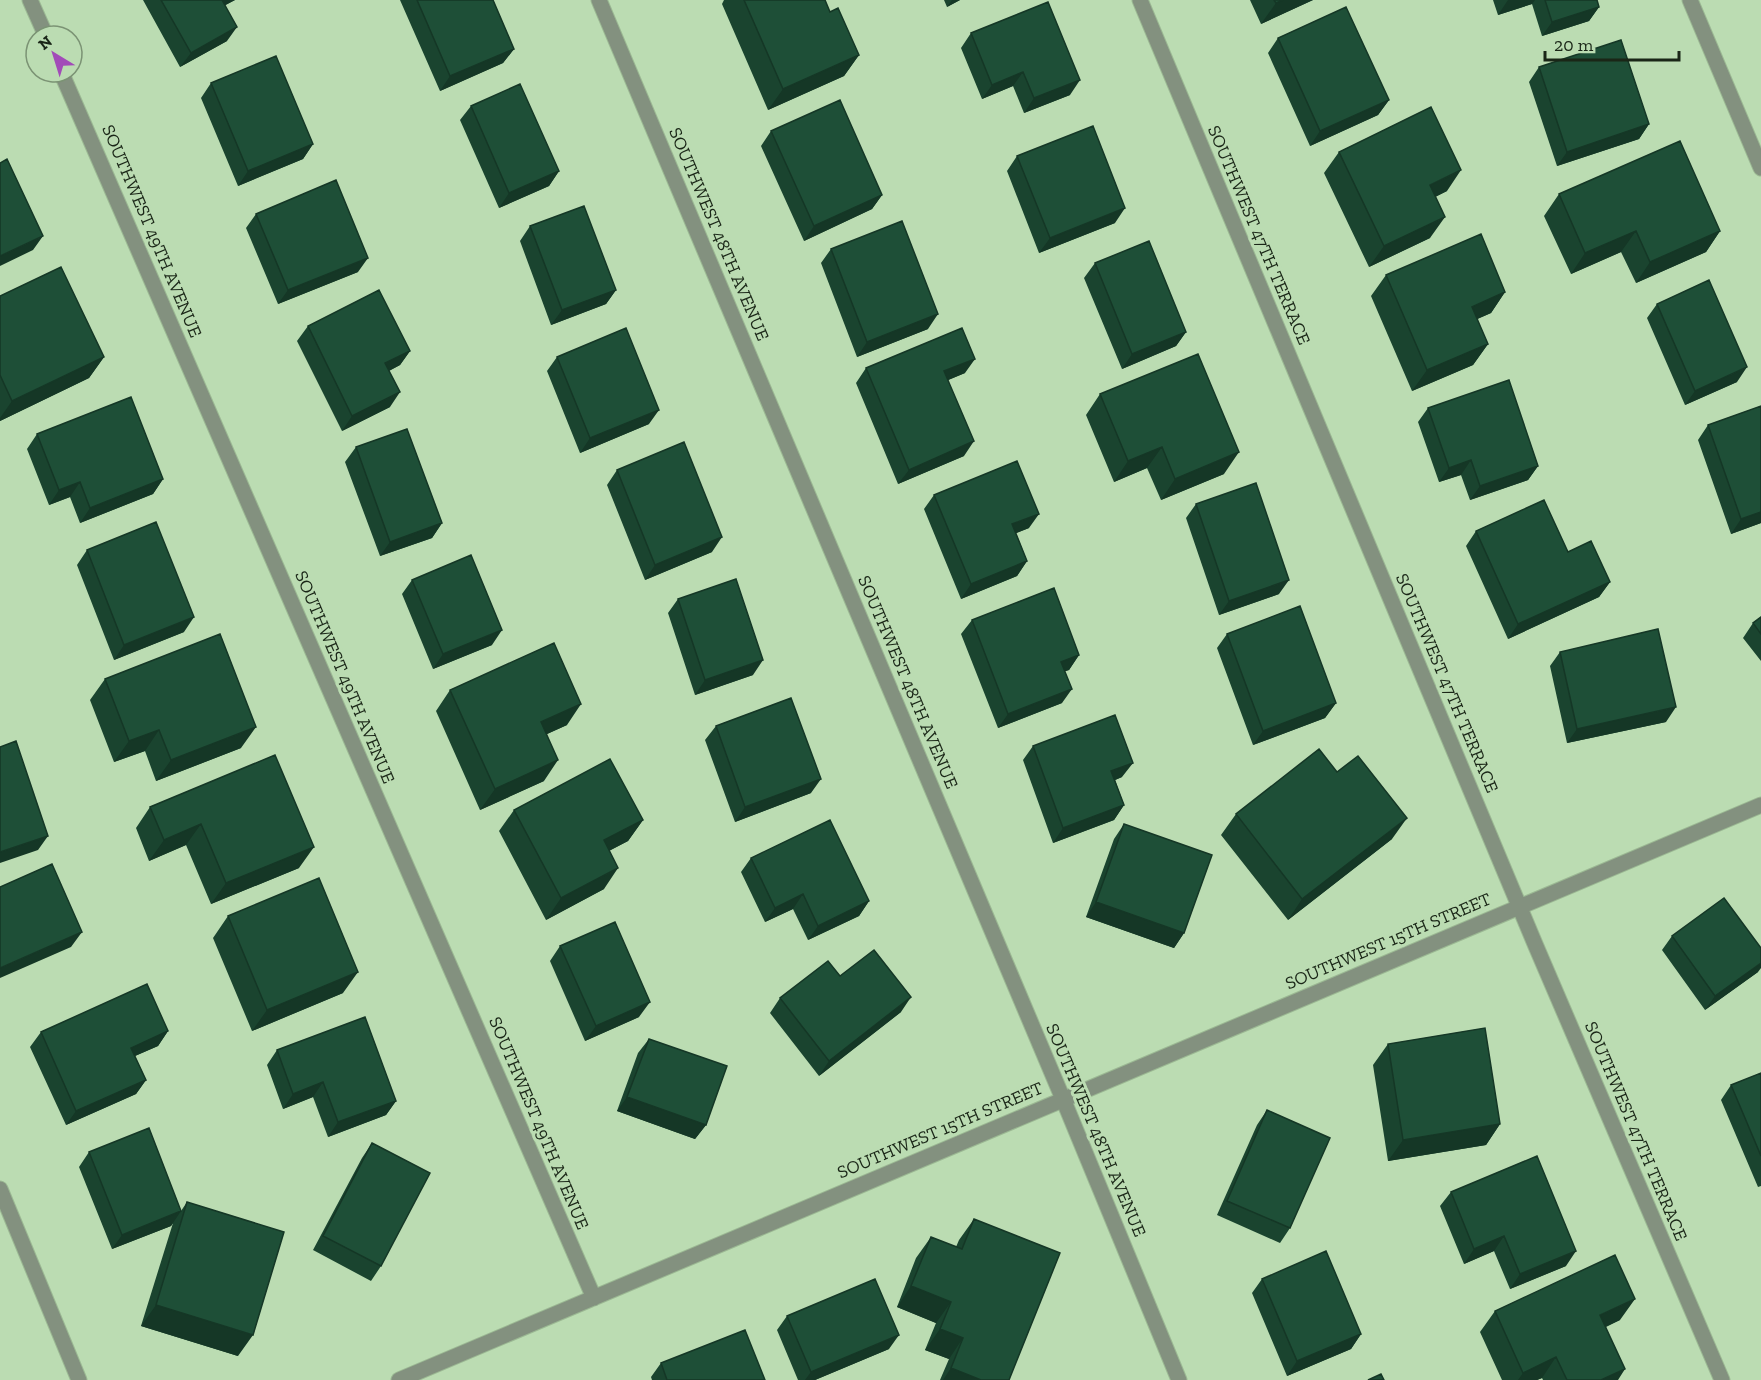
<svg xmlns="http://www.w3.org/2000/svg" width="1761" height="1380" font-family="'Zilla Slab',serif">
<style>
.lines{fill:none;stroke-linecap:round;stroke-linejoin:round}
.street-casing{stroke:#9bb893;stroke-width:17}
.street{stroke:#83917f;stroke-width:15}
.wall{fill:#1a442f}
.shaded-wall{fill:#153726}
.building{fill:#1e4f37;stroke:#153726;stroke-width:1.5}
.labels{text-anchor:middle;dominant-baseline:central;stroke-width:6;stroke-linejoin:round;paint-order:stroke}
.street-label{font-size:18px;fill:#1a2617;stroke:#bbdcb2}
</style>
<rect width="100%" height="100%" fill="#bbdcb2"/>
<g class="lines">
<g class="street-casing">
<path id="street" d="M30,0L46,36
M599,0L1063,1099L1179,1380
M1140,0L1535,944L1722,1380
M1690,0L1761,168
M61,72L594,1298
M0,1189L79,1380
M399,1380L1761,805"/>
</g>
<use href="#street" class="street"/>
</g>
<path class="wall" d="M143,0H235L225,5L227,41L180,67Z
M400,0H493L514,49L503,63L440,91Z
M724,0H825L830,12L859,55L844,76L768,110L722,4Z
M944,0H960L947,7Z
M1250,0H1313L1261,24Z
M1493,0H1597L1599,7L1589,21L1542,36L1532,4L1498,15Z
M971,33L1070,95L1024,113L1013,86L982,99L961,48Z
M1278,38L1389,100L1378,115L1310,146L1268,53Z
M1539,67L1649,124L1639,139L1557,166L1529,82Z
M211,83L313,144L303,159L238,186L201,98Z
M471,106L559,171L549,186L499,208L460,120Z
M771,131L882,195L872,209L804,241L761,146Z
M1339,152L1447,191L1435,197L1430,238L1369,267L1324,173Z
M1017,156L1115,223L1039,253L1007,171Z
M1559,194L1720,231L1706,252L1636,283L1621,252L1571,274L1544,216Z
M256,214L358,272L278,304L246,228Z
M530,226L616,290L606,304L551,325L520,241Z
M831,249L928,329L857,357L821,263Z
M1095,263L1186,332L1176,346L1122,369L1084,278Z
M1386,275L1505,292L1491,313L1477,319L1488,344L1473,365L1412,391L1371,296Z
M0,296L104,357L89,378L0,421Z
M1657,304L1737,382L1685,405L1647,318Z
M308,326L410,351L400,365L389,371L390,407L342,431L297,341Z
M557,357L649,424L580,453L547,371Z
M866,368L965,373L948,380L964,456L898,484L856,383Z
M1100,394L1224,474L1161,500L1147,468L1114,482L1086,415Z
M1761,406V523L1731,534L1698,440L1708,425Z
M1428,408L1538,466L1528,480L1470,500L1461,475L1439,482L1418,422Z
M37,434L163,479L153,494L80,523L70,497L49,505L27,449Z
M356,447L442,523L432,538L380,556L345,462Z
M617,470L712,552L645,580L607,485Z
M934,495L1029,528L1016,533L1027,561L1017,576L961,599L924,509Z
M1196,504L1279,594L1219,615L1186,518Z
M1476,531L1568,552L1610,582L1599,597L1508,639L1466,546Z
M87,550L184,632L114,660L77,565Z
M412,580L492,645L433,669L402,594Z
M678,599L753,675L695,695L668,613Z
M1761,617V661L1743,638L1753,623Z
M972,620L1079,655L1069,670L1065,671L1062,703L998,728L961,634Z
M1227,634L1336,703L1325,718L1253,745L1217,648Z
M1560,652L1666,722L1567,743L1550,666Z
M105,679L241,748L156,781L145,751L114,762L90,700Z
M450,690L567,725L547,734L544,781L480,810L436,711Z
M716,726L811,793L735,822L705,740Z
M1033,746L1122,777L1115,780L1124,805L1114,820L1053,843L1023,760Z
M275,755L299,868L211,904L186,845L149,861L136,828L150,807Z
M1337,772L1392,839L1288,920L1221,835L1236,814Z
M514,810L643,820L628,841L609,851L604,889L546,920L499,831Z
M1124,824L1184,933L1174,948L1086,917L1114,839Z
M751,858L869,901L859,916L808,940L793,909L765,922L741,872Z
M228,916L343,993L252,1031L213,938Z
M1672,936L1758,972L1705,1010L1662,950Z
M560,946L639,1017L585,1041L550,961Z
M840,976L901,1012L819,1076L770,1013L780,998Z
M168,1031L158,1046L135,1056L146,1080L136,1094L66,1125L30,1047L41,1032Z
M649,1039L706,1125L695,1139L617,1111L638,1053Z
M1388,1044L1500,1124L1486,1145L1388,1161L1373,1065Z
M277,1050L396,1101L386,1115L328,1137L313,1097L283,1109L267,1065Z
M1761,1073V1186L1758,1187L1721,1100L1731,1085Z
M1267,1110L1290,1228L1280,1243L1217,1215L1257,1125Z
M372,1143L381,1266L371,1281L313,1250L362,1158Z
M89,1152L181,1211L171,1226L112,1249L79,1167Z
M1451,1192L1566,1266L1510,1289L1494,1251L1464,1264L1440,1206Z
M187,1202L238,1356L141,1326L173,1223Z
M974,1219L1009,1380H940L949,1359L925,1350L936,1323L897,1307L916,1258L931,1237L956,1247L959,1240Z
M1262,1279L1361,1334L1351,1349L1287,1376L1252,1293Z
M1495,1311L1620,1320L1606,1327L1618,1380H1543L1542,1378L1537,1380H1502L1480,1332Z
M787,1316L889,1349L815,1380H798L777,1330Z
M661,1363L765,1380H652L651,1377Z"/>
<path class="shaded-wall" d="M220,0H235L211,13Z
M952,0H960L947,7Z
M1283,0H1313L1261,24L1276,3Z
M1508,0H1535L1532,4L1498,15Z
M1599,7L1589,21L1542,36L1552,22Z
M237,27L227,41L180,67L191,53Z
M514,49L503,63L440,91L450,76Z
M859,55L844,76L768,110L783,89Z
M1023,72L1013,86L982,99L992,85Z
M1080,80L1070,95L1024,113L1034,98Z
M1389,100L1378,115L1310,146L1320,131Z
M1649,124L1639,139L1557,166L1567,152Z
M313,144L303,159L238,186L248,171Z
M1461,170L1447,191L1415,207L1430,185Z
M559,171L549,186L499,208L509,193Z
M882,195L872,209L804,241L814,226Z
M1125,208L1115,223L1039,253L1050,238Z
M1445,217L1430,238L1369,267L1384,246Z
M1636,231L1621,252L1571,274L1585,253Z
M1720,231L1706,252L1636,283L1650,262Z
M43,236L33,250L0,266V256Z
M368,258L358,272L278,304L288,290Z
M616,290L606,304L551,325L562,310Z
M1505,292L1491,313L1457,328L1472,307Z
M938,314L928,329L857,357L867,342Z
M1186,332L1176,346L1122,369L1132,354Z
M1488,344L1473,365L1412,391L1427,370Z
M410,351L400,365L375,378L385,363Z
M104,357L89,378L0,421V418L12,401Z
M975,359L965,373L934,386L944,371Z
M1747,367L1737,382L1685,405L1695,391Z
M400,392L390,407L342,431L352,416Z
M659,410L649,424L580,453L590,438Z
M974,441L964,456L898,484L909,470Z
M1162,447L1147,468L1114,482L1128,461Z
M1239,452L1224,474L1161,500L1175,479Z
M1471,460L1461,475L1439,482L1449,468Z
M1538,466L1528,480L1470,500L1480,486Z
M163,479L153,494L80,523L90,508Z
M80,482L70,497L49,505L59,490Z
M1761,512V523L1731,534L1741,519Z
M1039,514L1029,528L1002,539L1012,524Z
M442,523L432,538L380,556L390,542Z
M722,537L712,552L645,580L655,565Z
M1027,561L1017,576L961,599L971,584Z
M1289,580L1279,594L1219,615L1229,601Z
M1610,582L1599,597L1508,639L1518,624Z
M194,617L184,632L114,660L124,645Z
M502,630L492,645L433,669L443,654Z
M1079,655L1069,670L1051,676L1061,662Z
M763,660L753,675L695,695L705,680Z
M1072,689L1062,703L998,728L1008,714Z
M1336,703L1325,718L1253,745L1263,731Z
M581,704L567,725L527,743L541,722Z
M1676,707L1666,722L1567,743L1577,729Z
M256,727L241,748L156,781L171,760Z
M159,730L145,751L114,762L129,741Z
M558,760L544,781L480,810L495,789Z
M1133,763L1122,777L1101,786L1111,771Z
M821,779L811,793L735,822L745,807Z
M1124,805L1114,820L1053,843L1063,828Z
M1407,818L1392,839L1288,920L1302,899Z
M643,820L628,841L589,861L604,840Z
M201,824L186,845L149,861L164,840Z
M48,836L38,850L0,863V852Z
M314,847L299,868L211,904L226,883Z
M618,868L604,889L546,920L561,898Z
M803,894L793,909L765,922L775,908Z
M869,901L859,916L808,940L818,926Z
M1096,902L1184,933L1174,948L1086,917Z
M82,932L71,947L0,978V968Z
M1761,963V968L1758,972L1705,1010L1715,996Z
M358,972L343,993L252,1031L267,1010Z
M911,997L901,1012L819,1076L829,1061Z
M650,1002L639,1017L585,1041L596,1026Z
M168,1031L158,1046L121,1062L131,1048Z
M146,1080L136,1094L66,1125L76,1111Z
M323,1082L313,1097L283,1109L293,1094Z
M627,1097L706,1125L695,1139L617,1111Z
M396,1101L386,1115L328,1137L338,1122Z
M1500,1124L1486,1145L1388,1161L1403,1140Z
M181,1211L171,1226L112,1249L122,1235Z
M1504,1236L1494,1251L1464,1264L1474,1249Z
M1576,1251L1566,1266L1510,1289L1520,1274Z
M911,1286L951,1302L936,1323L897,1307Z
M1635,1299L1620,1320L1585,1336L1600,1315Z
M156,1305L253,1335L238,1356L141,1326Z
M940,1329L963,1338L949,1359L925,1350Z
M1361,1334L1351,1349L1287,1376L1297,1361Z
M899,1335L889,1349L815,1380H805L811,1372Z
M1556,1357L1542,1378L1537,1380H1518L1523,1373Z
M951,1368L981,1380H943Z
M1625,1369L1618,1380H1601Z"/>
<path class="building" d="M161,0H222L237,27L191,53Z
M417,0H493L514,49L450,76Z
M744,0H825L830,12L838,8L859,55L783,89Z
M1274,0H1283L1276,3Z
M1545,0H1597L1599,7L1552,22Z
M1048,2L1080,80L1034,98L1023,72L992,85L971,33Z
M1346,7L1389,100L1320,131L1278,38Z
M1621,40L1649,124L1567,152L1539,67Z
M276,56L313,144L248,171L211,83Z
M520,84L559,171L509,193L471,106Z
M840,100L882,195L814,226L771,131Z
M1431,107L1461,170L1430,185L1445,217L1384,246L1339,152Z
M1093,126L1125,208L1050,238L1017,156Z
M1680,141L1720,231L1650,262L1636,231L1585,253L1559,194Z
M7,159L43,236L0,256V163Z
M336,180L368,258L288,290L256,214Z
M584,206L616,290L562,310L530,226Z
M902,221L938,314L867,342L831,249Z
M1481,234L1505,292L1472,307L1488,344L1427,370L1386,275Z
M1149,241L1186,332L1132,354L1095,263Z
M61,267L104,357L12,401L0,375V296Z
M1709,280L1747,367L1695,391L1657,304Z
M379,290L410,351L385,363L400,392L352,416L308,326Z
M626,328L659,410L590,438L557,357Z
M962,328L975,359L944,371L974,441L909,470L866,368Z
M1198,354L1239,452L1175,479L1162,447L1128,461L1100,394Z
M1509,380L1538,466L1480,486L1471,460L1449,468L1428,408Z
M131,397L163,479L90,508L80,482L59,490L37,434Z
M1761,406V512L1741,519L1708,425Z
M407,429L442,523L390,542L356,447Z
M684,442L722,537L655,565L617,470Z
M1017,461L1039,514L1012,524L1027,561L971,584L934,495Z
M1256,483L1289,580L1229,601L1196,504Z
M1544,500L1568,552L1591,541L1610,582L1518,624L1476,531Z
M156,522L194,617L124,645L87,550Z
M471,555L502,630L443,654L412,580Z
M736,579L763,660L705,680L678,599Z
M1054,588L1079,655L1061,662L1072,689L1008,714L972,620Z
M1300,606L1336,703L1263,731L1227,634Z
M1761,617V634L1753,623Z
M1658,629L1676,707L1577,729L1560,652Z
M220,634L256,727L171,760L159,730L129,741L105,679Z
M554,643L581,704L541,722L558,760L495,789L450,690Z
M791,698L821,779L745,807L716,726Z
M1115,715L1133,763L1111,771L1124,805L1063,828L1033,746Z
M16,741L48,836L0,852V747Z
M1319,749L1337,772L1358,756L1407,818L1302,899L1236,814Z
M275,755L314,847L226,883L201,824L164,840L150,807Z
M610,759L643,820L604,840L618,868L561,898L514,810Z
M830,820L869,901L818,926L803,894L775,908L751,858Z
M1124,824L1212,855L1184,933L1096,902Z
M52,864L82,932L0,968V887Z
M319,878L358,972L267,1010L228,916Z
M1724,898L1761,948V963L1715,996L1672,936Z
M615,922L650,1002L596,1026L560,946Z
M874,950L911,997L829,1061L780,998L828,961L840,976Z
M147,984L168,1031L131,1048L146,1080L76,1111L41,1032Z
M365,1017L396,1101L338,1122L323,1082L293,1094L277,1050Z
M1485,1028L1500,1124L1403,1140L1388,1044Z
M649,1039L727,1066L706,1125L627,1097Z
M1761,1073V1156L1731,1085Z
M1267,1110L1330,1138L1290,1228L1227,1201Z
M149,1128L181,1211L122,1235L89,1152Z
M372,1143L430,1173L381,1266L323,1236Z
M1537,1156L1576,1251L1520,1274L1504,1236L1474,1249L1451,1192Z
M187,1202L284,1232L253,1335L156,1305Z
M974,1219L1060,1253L1009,1380H981L951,1368L963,1338L940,1329L951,1302L911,1286L931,1237L962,1249Z
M1326,1251L1361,1334L1297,1361L1262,1279Z
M1615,1255L1635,1299L1600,1315L1625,1369L1601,1380H1567L1556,1357L1523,1373L1495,1311Z
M875,1279L899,1335L811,1372L787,1316Z
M745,1330L765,1380H667L661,1363Z
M1381,1374L1384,1380H1368Z"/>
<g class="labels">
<g class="street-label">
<text transform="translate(152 231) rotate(67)">SOUTHWEST 49TH AVENUE</text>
<text transform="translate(719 234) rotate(67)">SOUTHWEST 48TH AVENUE</text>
<text transform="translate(1259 235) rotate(67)">SOUTHWEST 47TH TERRACE</text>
<text transform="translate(345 677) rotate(67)">SOUTHWEST 49TH AVENUE</text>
<text transform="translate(908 682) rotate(67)">SOUTHWEST 48TH AVENUE</text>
<text transform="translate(1447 683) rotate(67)">SOUTHWEST 47TH TERRACE</text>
<text transform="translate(1388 941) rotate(-23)">SOUTHWEST 15TH STREET</text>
<text transform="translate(539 1123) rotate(67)">SOUTHWEST 49TH AVENUE</text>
<text transform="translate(940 1130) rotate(-23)">SOUTHWEST 15TH STREET</text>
<text transform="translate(1096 1130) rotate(67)">SOUTHWEST 48TH AVENUE</text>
<text transform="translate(1636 1131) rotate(67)">SOUTHWEST 47TH TERRACE</text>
</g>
</g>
<g transform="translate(54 54) rotate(322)"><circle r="28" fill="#bbdcb2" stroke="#7b9374" stroke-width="1.5"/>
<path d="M0-4.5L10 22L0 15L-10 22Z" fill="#a24bb8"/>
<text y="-9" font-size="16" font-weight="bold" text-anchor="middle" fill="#1a2617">N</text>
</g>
<path d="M1545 51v9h134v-9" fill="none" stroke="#1a2617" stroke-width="3"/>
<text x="1554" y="51" font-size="18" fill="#1a2617" stroke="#bbdcb2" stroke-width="4.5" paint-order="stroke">20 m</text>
</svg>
